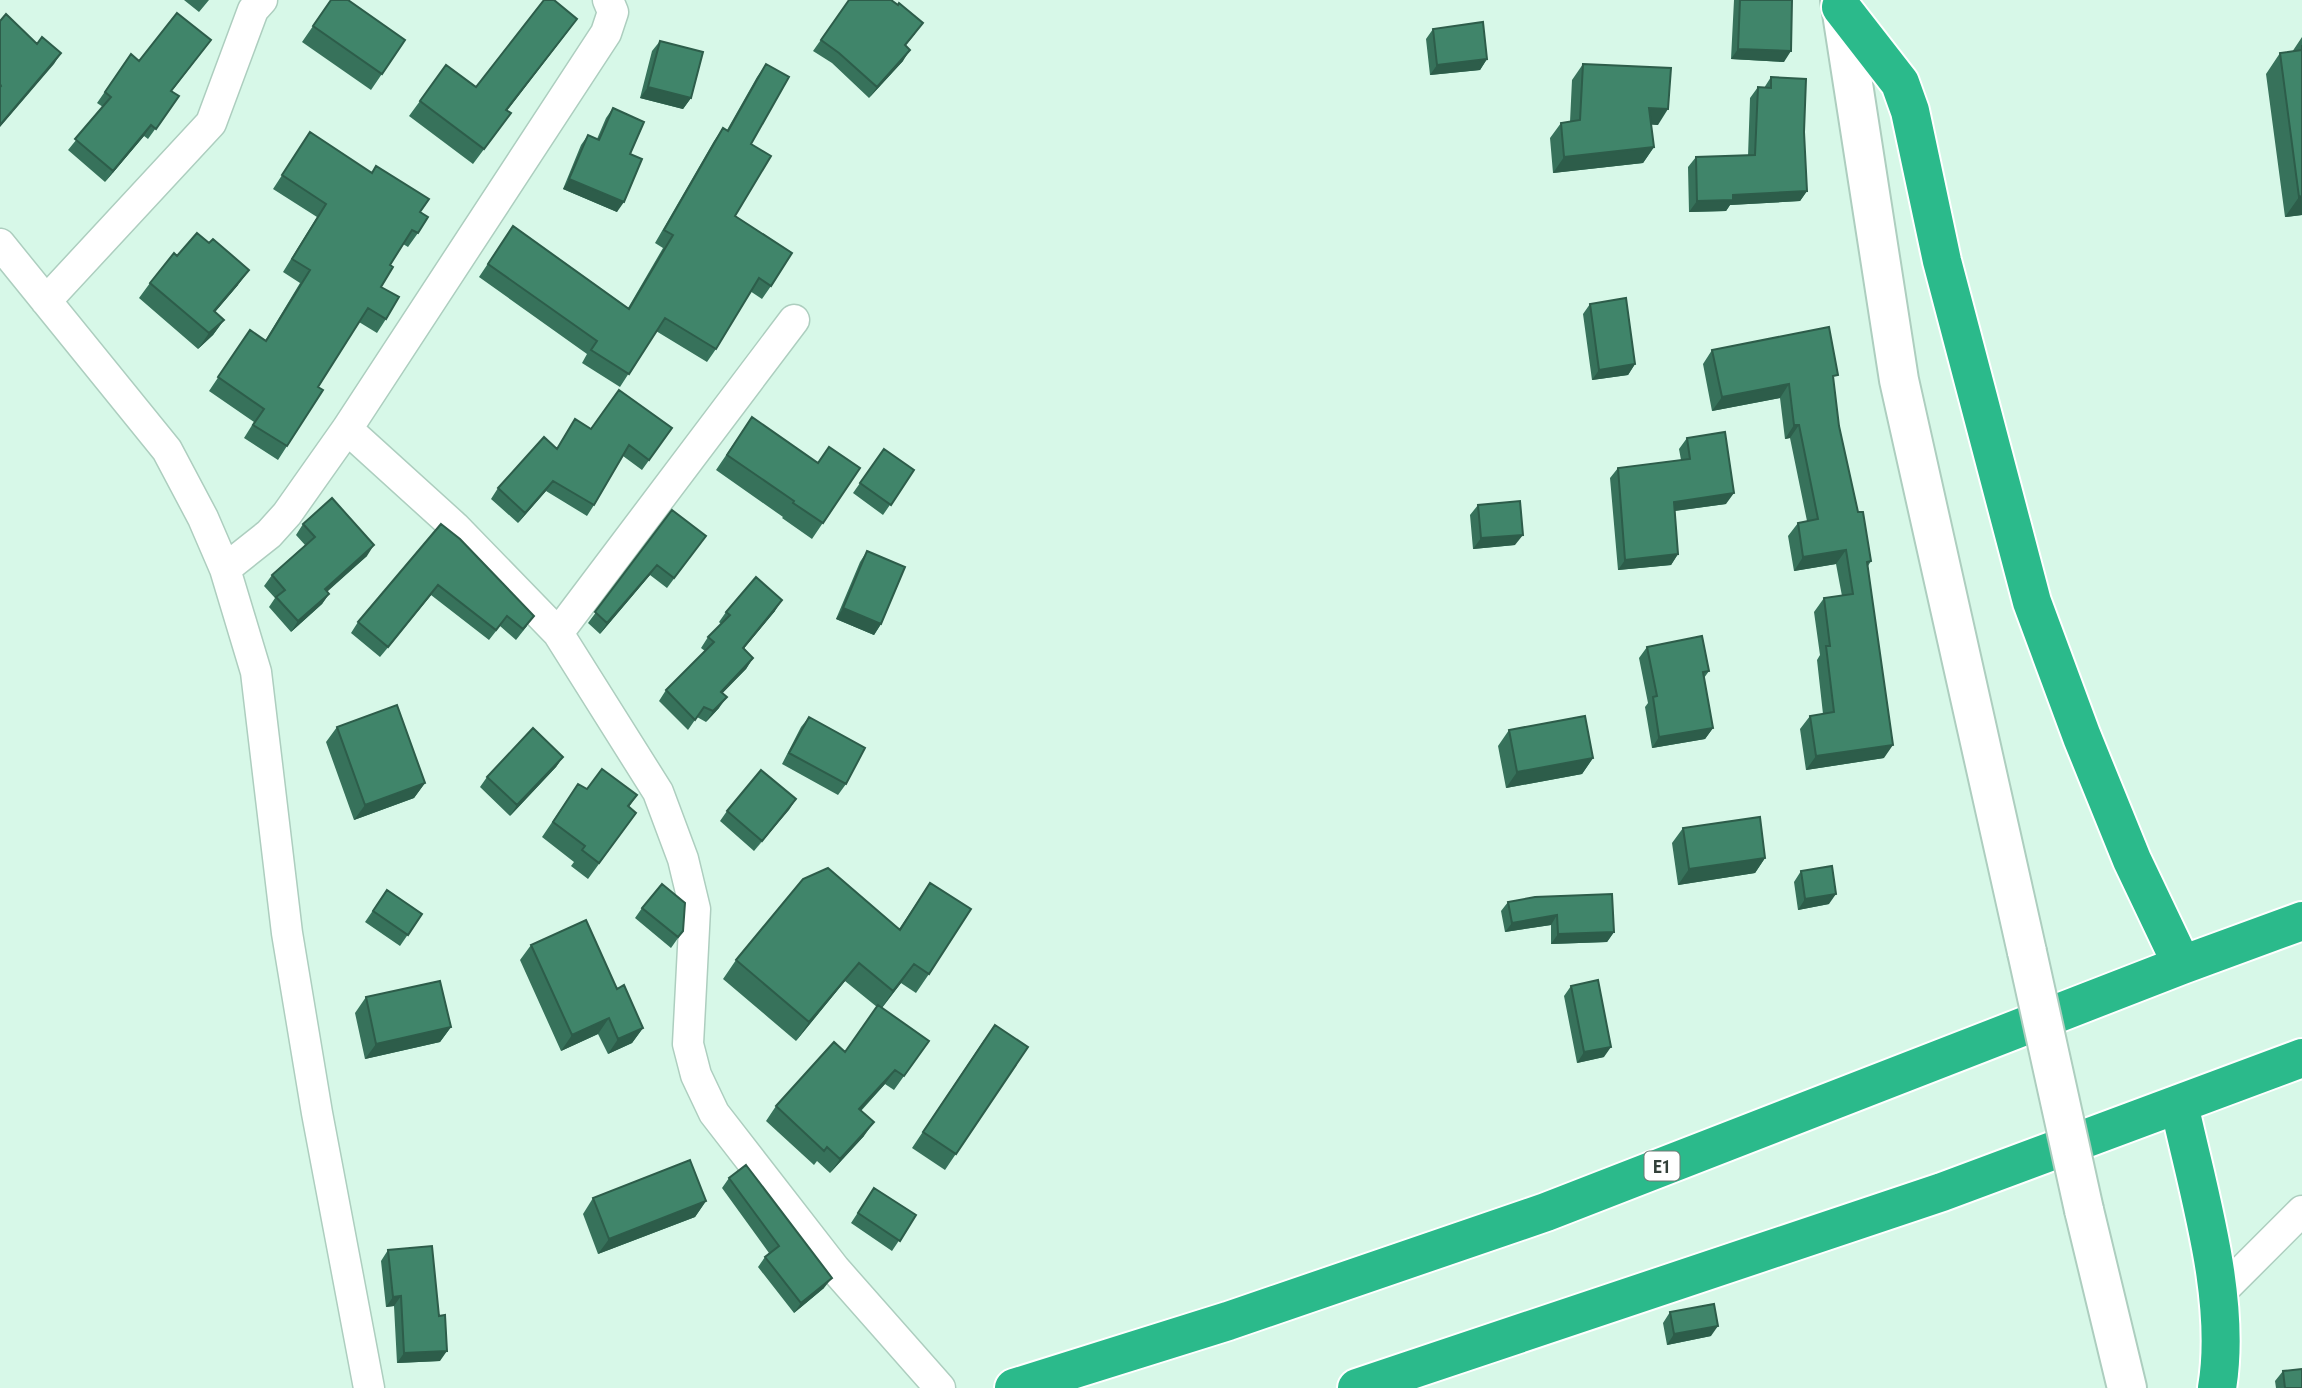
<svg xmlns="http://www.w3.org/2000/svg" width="2302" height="1388" font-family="'Roboto Condensed',sans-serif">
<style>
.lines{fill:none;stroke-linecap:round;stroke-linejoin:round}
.minor-casing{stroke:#adcebf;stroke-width:33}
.secondary-casing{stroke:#adcebf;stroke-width:42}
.motorway-casing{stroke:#fff;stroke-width:42}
.minor{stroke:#fff;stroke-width:30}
.secondary{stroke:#fff;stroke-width:38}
.motorway{stroke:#2bba8b;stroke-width:38}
.secondary-bridge-casing{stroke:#adcebf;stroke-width:42;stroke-linecap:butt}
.secondary-bridge{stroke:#fff;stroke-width:38}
.wall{fill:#37725b}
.shaded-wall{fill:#2d5d4a}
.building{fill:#40856a;stroke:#2d5d4a;stroke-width:2}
.labels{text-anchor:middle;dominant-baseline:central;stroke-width:7;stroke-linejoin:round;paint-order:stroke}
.shield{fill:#fff;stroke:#707974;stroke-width:2}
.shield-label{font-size:18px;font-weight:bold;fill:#324039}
</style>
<rect width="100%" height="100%" fill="#d7f8e8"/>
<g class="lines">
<g class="minor-casing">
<path id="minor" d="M0,244L167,450L203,518L225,569L256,672L287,933L317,1113L369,1388
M46,301L211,123L253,10L262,0
M347,429L455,527L558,633L658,792L683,859L695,909L688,1044L696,1075L714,1113L835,1269L940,1388
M225,569L269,534L287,514L347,429L606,33L613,12L608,0
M558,633L794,320
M2220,1293L2302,1211"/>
</g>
<g class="secondary-casing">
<path id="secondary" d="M1840,0L1899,380L2027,952
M2084,1210L2127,1388"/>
</g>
<g class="motorway-casing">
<path id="motorway" d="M1841,7L1900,83L1910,111L1942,261L2032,602L2082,737L2132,860L2182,965
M2179,1104C2198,1192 2232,1299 2217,1388
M1014,1388L1228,1321L1546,1212L2182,965L2302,921
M1357,1388L1942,1192L2302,1058"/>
</g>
<use href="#minor" class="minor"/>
<use href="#secondary" class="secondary"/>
<use href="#motorway" class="motorway"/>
<g class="secondary-bridge-casing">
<path id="secondary-bridge" d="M2027,952L2084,1210"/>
</g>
<use href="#secondary-bridge" class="secondary-bridge"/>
</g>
<path class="wall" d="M184,0H209L199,12Z
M331,0L405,40L371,90L302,42Z
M849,0L915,34L905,46L903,61L869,98L832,63L813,51Z
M1734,0H1792L1784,62L1731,59Z
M577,19L507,110L511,113L473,164L409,116L420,101L476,87Z
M1433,29L1487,59L1480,70L1430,75L1426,39Z
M2302,37V215L2285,217L2266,74L2280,53L2292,52Z
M211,40L172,91L179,96L148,139L144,136L105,182L68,150L103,107L97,103L131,54L139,61Z
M660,41L691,98L683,109L640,98L652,51Z
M766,64L735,216L771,286L762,299L750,291L716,349L707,362L656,331L620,387L582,363L587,354L479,277L513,226L628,308L663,248L655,243L714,141L723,128L727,130L757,77Z
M1583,64L1658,125L1651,124L1654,147L1643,163L1553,173L1550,138L1561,123L1570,122L1572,80Z
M1771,77L1804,132L1807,191L1800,201L1730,205L1726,211L1689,212L1688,167L1696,157L1748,156L1750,98L1758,87L1764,88Z
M613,108L630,154L617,212L563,189L581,145L588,135L597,139L606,118Z
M310,132L420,212L418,233L408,247L403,244L390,265L381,287L386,319L377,333L359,322L318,387L287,446L278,460L244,438L254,422L209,391L250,330L265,341L300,283L283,272L317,217L273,189Z
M177,256L238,285L215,312L224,320L213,335L198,349L139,298L150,283Z
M1590,304L1635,364L1628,375L1592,380L1583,314Z
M1712,350L1833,381L1839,426L1858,512L1871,561L1868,566L1884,758L1806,770L1800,729L1810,716L1823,714L1817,660L1820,655L1814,612L1824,598L1842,596L1836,564L1794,571L1788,536L1798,523L1807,521L1790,438L1785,439L1780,398L1712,411L1703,364Z
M752,417L818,463L860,468L812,539L782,518L783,517L716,470Z
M575,419L591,429L672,428L642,470L623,456L594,505L587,516L546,491L518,523L491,499L498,488L557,448Z
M1687,438L1726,504L1675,511L1678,554L1671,565L1618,570L1610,478L1618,468L1681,460L1679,449Z
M884,449L914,470L883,515L853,493Z
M1478,505L1515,545L1473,549L1470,515Z
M672,510L706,536L667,588L650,575L600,634L588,623Z
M303,524L367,556L327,591L329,594L322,604L291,632L269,607L275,598L264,586L272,575L305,545L296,535Z
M441,524L527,626L516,640L500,626L489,640L431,595L380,657L351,633L358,622Z
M867,551L881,624L874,635L836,619L860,562Z
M775,611L744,648L753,658L746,669L722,693L719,708L706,722L697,717L688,730L659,701L666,690L705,651L701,648L708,637L721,624L719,622L726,612Z
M1647,647L1709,671L1704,678L1713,728L1705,739L1652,748L1645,707L1648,703L1639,658Z
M809,717L846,784L838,795L782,764L801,727Z
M337,727L425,783L414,798L354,820L326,742Z
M1509,730L1593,758L1582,774L1506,788L1498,746Z
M563,757L556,767L510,816L480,787L487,777Z
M578,784L587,789L637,795L629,807L636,813L588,879L571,866L574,862L542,837Z
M796,799L754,851L720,821L727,811Z
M1683,828L1765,858L1755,873L1678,885L1672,843Z
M1801,871L1829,904L1798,910L1794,882Z
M930,883L929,974L916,993L901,983L882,1008L929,1041L894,1090L885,1084L861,1111L864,1136L830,1173L817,1161L814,1165L766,1121L776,1106L845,1052L877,1007L845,981L796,1041L723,979L736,960L899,929Z
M387,890L422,914L400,946L365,922Z
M1535,897L1614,932L1607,942L1551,944V925L1505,932L1501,911L1508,902Z
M642,908L683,931L671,948L635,918Z
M531,945L617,989L643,1028L632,1043L608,1054L598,1034L561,1051L520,960Z
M1571,986L1604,1057L1577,1063L1564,996Z
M366,997L451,1027L440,1042L365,1059L355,1013Z
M984,1040L1028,1047L945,1170L912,1148Z
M729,1178L824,1288L794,1313L758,1267L765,1257L769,1253L722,1188Z
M874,1188L916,1215L892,1251L851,1223Z
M593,1198L706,1201L695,1217L598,1254L583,1214Z
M388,1250L440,1361L397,1363L394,1306L386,1307L381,1261Z
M1670,1312L1711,1336L1667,1345L1663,1323Z
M2283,1371L2302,1388H2276L2275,1381Z"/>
<path class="shaded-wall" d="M577,19L566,34L496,125L506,110Z
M1738,49L1791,51L1784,62L1731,59Z
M910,50L903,61L869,98L877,87Z
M61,53L54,64L0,127V125Z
M1487,59L1480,70L1430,75L1437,65Z
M648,87L691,98L683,109L640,98Z
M1649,108L1668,109L1658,125L1639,124Z
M151,125L144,136L105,182L113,171Z
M1654,147L1643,163L1553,173L1564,157Z
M569,179L624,202L617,212L563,189Z
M1807,191L1800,201L1730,205L1726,211L1689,212L1697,201L1733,195Z
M2302,196V215L2285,217L2299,197Z
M249,270L238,285L203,326L214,311Z
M224,320L213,335L198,349L209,333Z
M1635,364L1628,375L1592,380L1599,370Z
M1789,384L1780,398L1712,411L1722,397Z
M1794,425H1799L1790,438L1785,439Z
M553,481L546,491L518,523L525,513Z
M1734,493L1726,504L1666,512L1674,502Z
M1523,535L1515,545L1473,549L1481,538Z
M374,545L367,556L318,600L325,589Z
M1846,550L1836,564L1794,571L1803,557Z
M1678,554L1671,565L1618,570L1625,560Z
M657,565L650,575L600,634L607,623Z
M438,585L431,595L380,657L388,647Z
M329,594L322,604L291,632L298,621Z
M782,600L775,611L736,658L743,648Z
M843,608L881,624L874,635L836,619Z
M753,658L746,669L714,702L721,692Z
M727,697L719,708L706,722L713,711Z
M1713,728L1705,739L1652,748L1659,737Z
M1893,745L1884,758L1806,770L1816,756Z
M563,757L556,767L510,816L517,805Z
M1593,758L1582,774L1506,788L1517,772Z
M425,783L414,798L354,820L365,805Z
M796,799L789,810L754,851L762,841Z
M1765,858L1755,873L1678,885L1689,869Z
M1836,894L1829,904L1798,910L1805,899Z
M1557,915L1551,925L1505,932L1512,923Z
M1614,932L1607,942L1551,944L1558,934Z
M859,963L845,981L796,1041L809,1022Z
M914,964L901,983L880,1010L893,991Z
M609,1018L598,1034L561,1051L572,1035Z
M451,1027L440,1042L365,1059L376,1044Z
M643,1028L632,1043L608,1054L618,1039Z
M1611,1047L1604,1057L1577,1063L1584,1052Z
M895,1070L885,1084L849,1123L859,1109Z
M874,1122L864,1136L830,1173L840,1159Z
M706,1201L695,1217L598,1254L609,1239Z
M832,1278L824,1288L794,1313L801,1303Z
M401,1296L394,1306L386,1307L393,1297Z
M1718,1326L1711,1336L1667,1345L1674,1334Z
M447,1351L440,1361L397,1363L404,1353Z"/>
<path class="building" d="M331,0H348L405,40L382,74L313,26Z
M544,0H554L577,19L506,110L511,113L484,149L420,101L446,65L476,87Z
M849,0H891L898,5L899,3L923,23L905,45L910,50L877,87L839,53L821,40Z
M1740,0H1792L1791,51L1738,49Z
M177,13L211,40L171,91L179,96L156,129L151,125L113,171L75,139L111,97L105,92L131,54L139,61Z
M6,14L37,44L42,37L61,53L0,125V87L1,86L0,84V21Z
M1483,22L1487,59L1437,65L1433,29Z
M660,41L703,52L691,98L648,87Z
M2302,45V196L2299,197L2280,53L2302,50Z
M766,64L789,77L751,144L771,156L735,216L792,253L771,286L759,278L716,349L665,318L629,374L591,350L597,341L488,264L513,226L629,309L673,235L664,230L723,128L728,131Z
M1583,64L1671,68L1668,109L1649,108L1654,147L1564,157L1561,123L1580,120Z
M1771,77L1806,79L1804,132L1807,191L1733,195V200L1697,201L1696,157L1755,155L1758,87L1771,88Z
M613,108L644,122L630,154L642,159L624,202L569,179L588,135L599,140Z
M310,132L372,173L376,166L429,199L420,212L428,217L418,233L412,230L390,265L393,267L381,287L399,297L386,319L368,308L318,387L323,390L287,446L253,425L264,409L218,377L250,330L266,341L310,270L292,259L326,204L282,175Z
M197,233L209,243L213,239L249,270L214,311L224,320L209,333L150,283L174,253L177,256Z
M1626,298L1635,364L1599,370L1590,304Z
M1829,327L1838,375L1833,376L1839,426L1858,512H1863L1871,561L1867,562L1893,745L1816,756L1810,716L1834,712L1826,646H1830L1824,598L1853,594L1846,550L1803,557L1798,523L1818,519L1799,425H1794L1789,384L1722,397L1712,350Z
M619,390L672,428L649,460L629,445L594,505L553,481L525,513L498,488L544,437L557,449L575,419L591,429Z
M752,417L818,463L829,447L860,468L823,523L793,503L794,501L727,455Z
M1725,432L1734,493L1674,502L1678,554L1625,560L1618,468L1690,459L1687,438Z
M884,449L914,470L891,505L860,483Z
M332,498L374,545L325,589L329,594L298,621L276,597L285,590L272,575L315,537L303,524Z
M1520,501L1523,535L1481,538L1478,505Z
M672,510L706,536L674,578L657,565L607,623L595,612Z
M441,524L460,539L534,616L523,629L507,616L496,630L438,585L388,647L358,622Z
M867,551L905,567L881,624L843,608Z
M756,577L782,600L743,648L753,658L721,692L727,697L713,711L704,707L695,720L666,690L714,642L708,637L730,615L726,612Z
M1702,636L1709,671L1703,672L1713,728L1659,737L1653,697L1657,696L1647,647Z
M397,705L425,783L365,805L337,727Z
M1585,716L1593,758L1517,772L1509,730Z
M809,717L865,748L846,784L789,753Z
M533,728L563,757L517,805L487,777Z
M602,769L637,795L628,806L636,813L599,863L582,850L585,846L553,822L578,784L587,789Z
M761,770L796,799L762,841L727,811Z
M1760,817L1765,858L1689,869L1683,828Z
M1832,866L1836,894L1805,899L1801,871Z
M828,868L900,930L930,883L971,909L929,974L914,964L893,991L859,963L809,1022L736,960L803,879Z
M662,884L685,903L683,931L678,937L642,908Z
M387,890L422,914L408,935L373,911Z
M1612,894L1614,932L1558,934L1557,915L1512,923L1508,902L1535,897Z
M586,920L617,989L624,985L643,1028L618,1039L609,1018L572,1035L531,945Z
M1598,980L1611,1047L1584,1052L1571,986Z
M440,981L451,1027L376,1044L366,997Z
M878,1005L929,1041L904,1076L895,1070L859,1109L874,1122L840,1159L827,1147L824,1151L776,1106L834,1042L845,1052Z
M995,1025L1028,1047L956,1154L923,1132Z
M690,1160L706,1201L609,1239L593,1198Z
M746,1165L832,1278L801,1303L765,1257L779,1246L729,1178Z
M874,1188L916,1215L900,1241L858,1213Z
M432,1246L439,1316L445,1315L447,1351L404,1353L401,1296L393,1297L388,1250Z
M1714,1304L1718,1326L1674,1334L1670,1312Z
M2302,1369V1388H2285L2283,1371Z"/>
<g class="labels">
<rect class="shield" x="1644.5" y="1151.5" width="35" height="29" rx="5"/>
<g class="shield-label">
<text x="1662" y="1166">E1</text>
</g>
</g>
</svg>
